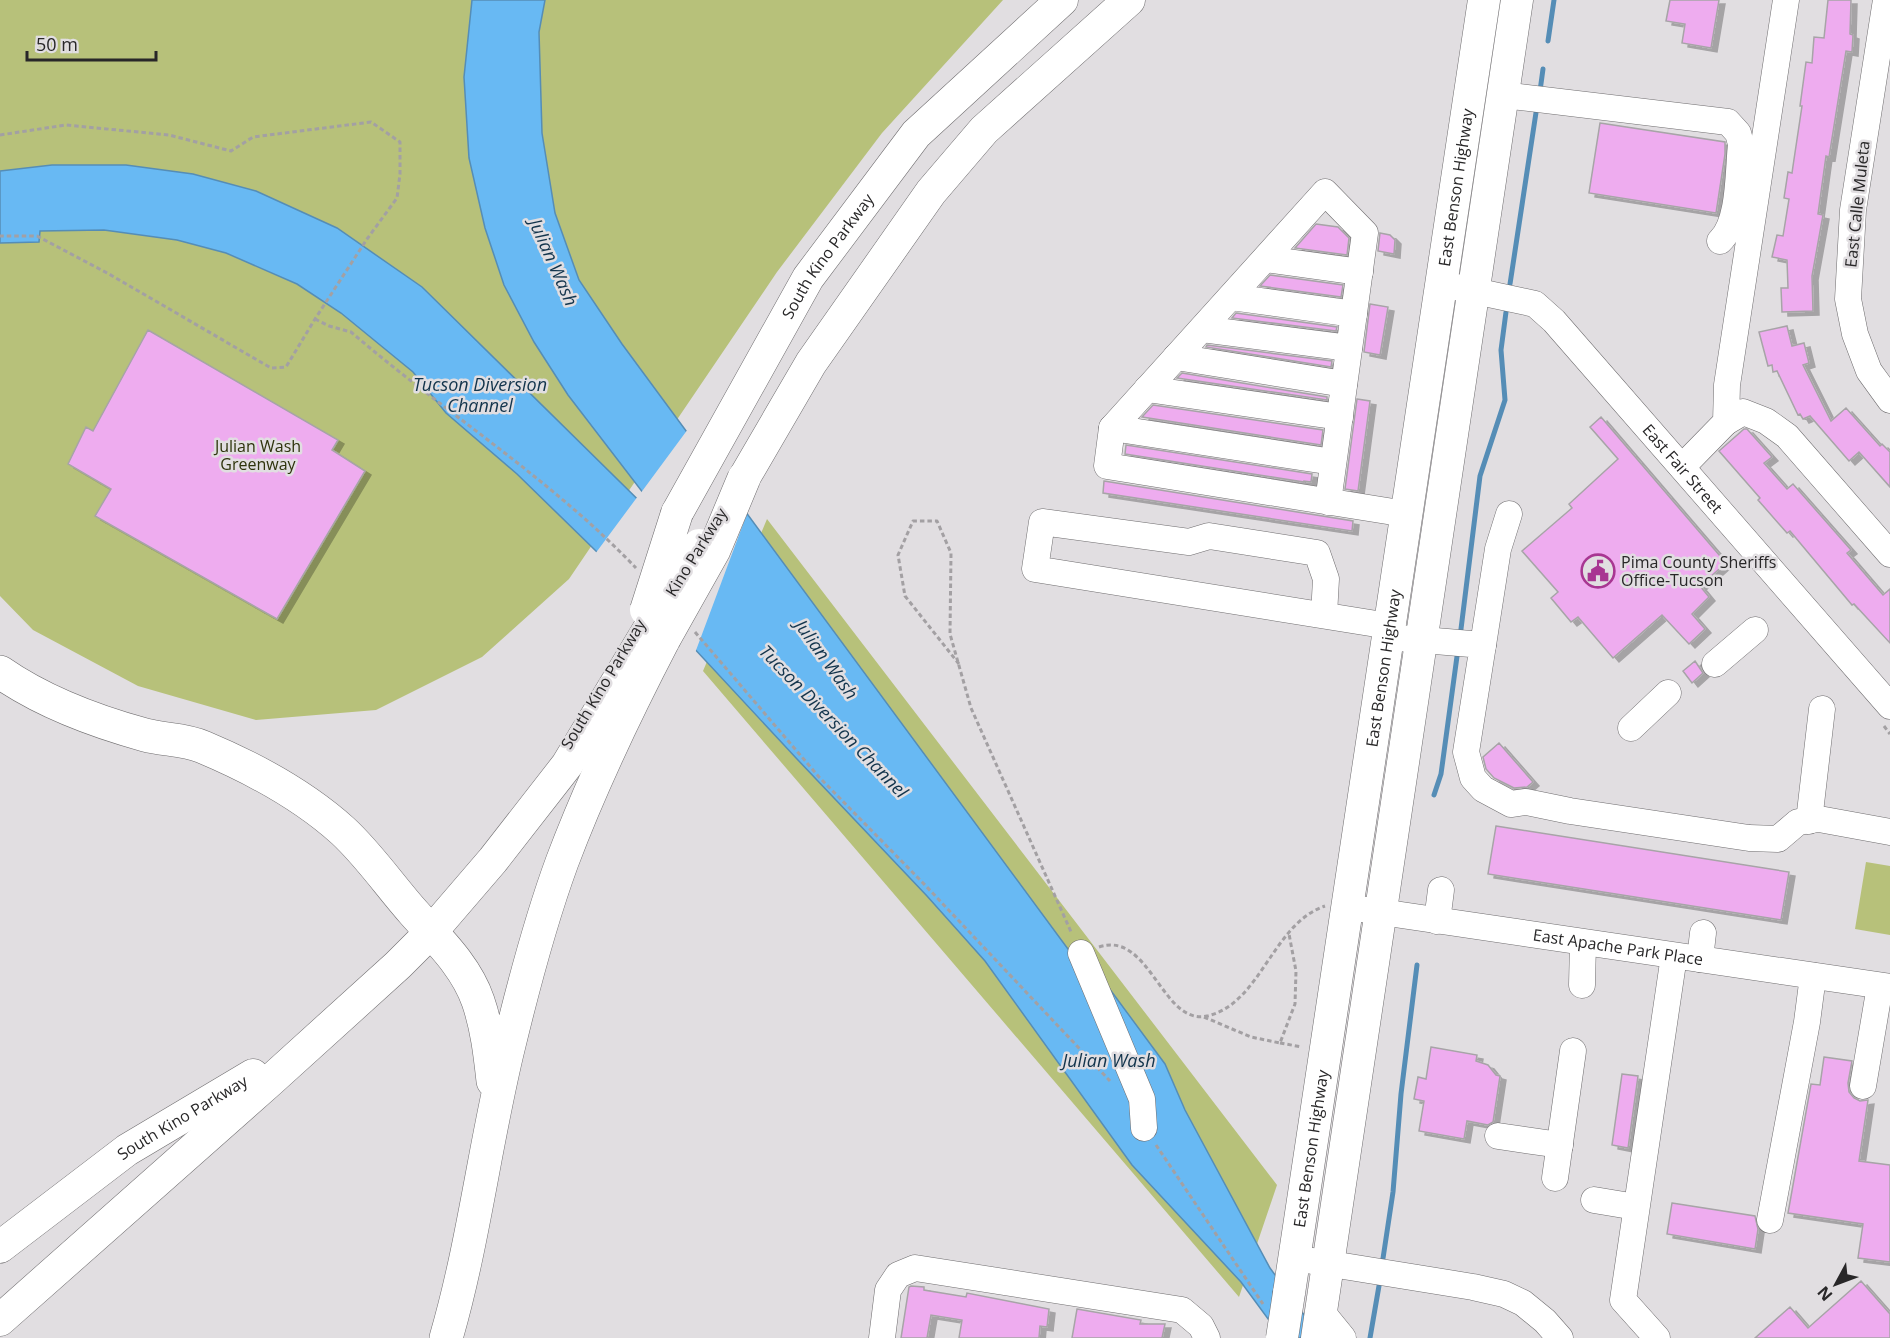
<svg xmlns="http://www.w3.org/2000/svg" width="1890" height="1338" font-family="'Open Sans',sans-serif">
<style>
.green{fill:#b7c17a}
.water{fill:#68b9f3;stroke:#558db6;stroke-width:1.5}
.pier{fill:#e1dee1}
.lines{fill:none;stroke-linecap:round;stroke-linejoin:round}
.stream{stroke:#558db6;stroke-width:5}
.building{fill:#eeacef;stroke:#a7a4a7;stroke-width:1.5;filter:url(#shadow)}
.minor-casing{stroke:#6f6d6f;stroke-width:27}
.major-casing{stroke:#6f6d6f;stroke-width:33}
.highway-casing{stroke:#6f6d6f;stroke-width:34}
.path{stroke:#a3a0a3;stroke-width:3;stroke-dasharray:4.5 3;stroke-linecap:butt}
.minor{stroke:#fff;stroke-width:26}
.major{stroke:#fff;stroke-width:32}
.highway{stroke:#fff;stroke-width:33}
.major-bridge-casing{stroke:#6f6d6f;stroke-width:33;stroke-linecap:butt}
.highway-bridge-casing{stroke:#6f6d6f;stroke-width:34;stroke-linecap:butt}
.major-bridge{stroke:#fff;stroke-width:32}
.highway-bridge{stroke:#fff;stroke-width:33}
.labels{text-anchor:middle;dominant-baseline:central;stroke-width:5;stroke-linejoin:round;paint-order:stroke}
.street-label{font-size:16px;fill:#282728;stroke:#e1dee1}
.park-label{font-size:16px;fill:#2e330c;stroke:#e1dee1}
.poi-label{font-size:16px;fill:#282728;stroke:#e1dee1;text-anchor:start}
.water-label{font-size:18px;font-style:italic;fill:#12344c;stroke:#e1dee1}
</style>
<defs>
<filter id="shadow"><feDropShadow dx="6" dy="4" stdDeviation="0" flood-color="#0004"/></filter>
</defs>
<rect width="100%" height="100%" fill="#e1dee1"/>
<path class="green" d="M0,0H1003L882,133L777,272L569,579L482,657L376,710L256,720L138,686L33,630L0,596Z
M767,519L1277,1185L1239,1297L703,671Z
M1866,862L1890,866V935L1855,929Z"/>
<path class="water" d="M472,0H545L539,32L542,133L555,213L579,280L622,344L1079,964L1092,965L1165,1064L1185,1110L1270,1268L1321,1338H1282L1241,1282L1132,1165L985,961L927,896L797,759L678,631L517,474L446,413L413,372L341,313L297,284L226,253L177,240L104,230L40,231L39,242L0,243V171L52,165H126L193,174L256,191L337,228L422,287L680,541L568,395L534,342L504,285L485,228L469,158L464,77Z"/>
<path class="pier" d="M688,429L748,511L695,653L595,554L638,496L655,513L640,494Z"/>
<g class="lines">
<path class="stream" d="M1548,41L1554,0
M1540,91L1543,69
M1510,284L1537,106
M1460,637L1480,476L1505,400L1501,350L1506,312
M1434,795L1441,774L1458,649
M1382,1265L1393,1192L1401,1094L1417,965
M1370,1338L1380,1280"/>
</g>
<path class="building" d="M1670,0H1719L1711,48L1682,43L1685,24L1666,21Z
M1828,0H1851L1850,34L1853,35L1852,52L1846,51L1829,157L1826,156L1818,214L1823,215L1812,276L1813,311L1782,312L1781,288H1788L1787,260L1772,257L1777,235L1783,236L1789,199L1784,198L1788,172L1792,173L1793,166L1802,106H1800L1806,62L1812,63L1814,37L1824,38Z
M1600,123L1725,142V154L1716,213L1589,193Z
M1316,224L1338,227L1349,238L1347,255L1295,248Z
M1380,233L1390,235L1395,240L1394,254L1378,251Z
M1270,275L1343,285L1341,297L1260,286Z
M1370,304L1388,307L1380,355L1364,352Z
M1236,313L1337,327L1336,331L1232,318Z
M1787,326L1792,346L1804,343L1809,363L1803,365L1831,421L1846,408L1880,446L1882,444L1890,452V487L1859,452L1849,461L1810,416L1803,419L1800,414L1798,415L1777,371L1773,372L1772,365L1768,366L1759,332Z
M148,330L338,440L332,450L365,471L277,619L95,516L111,489L68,464L86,427L93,431Z
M1207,345L1332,361L1331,367L1206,347Z
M1182,373L1327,397V400L1177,378Z
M1357,399L1370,401L1358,491L1345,489Z
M1153,405L1323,430L1321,445L1142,417Z
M1601,417L1726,563L1700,586L1709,597L1692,614L1705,629L1689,644L1662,615L1613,658L1578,617L1571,622L1551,598L1558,592L1522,551L1572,508L1569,504L1618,459L1590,427Z
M1744,429H1747L1772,457L1764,463L1787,489L1793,484L1851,550L1847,553L1883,595L1890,589V643L1854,604L1852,605L1790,531L1787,533L1758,500L1760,498L1719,451Z
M1126,445L1312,474L1311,482L1304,481V482L1125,454Z
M1104,481L1353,521L1352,531L1103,493Z
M1695,661L1703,673L1692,683L1683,671Z
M1499,743L1533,782L1527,787L1514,788L1494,778L1486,769L1483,757Z
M1496,826L1789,872L1781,920L1488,874Z
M1431,1047L1477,1055L1476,1061L1488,1065L1496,1075L1500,1076L1493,1122L1488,1125L1467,1121L1464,1139L1419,1131L1424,1101L1414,1099L1418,1077L1426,1079Z
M1824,1057L1852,1061L1848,1083L1849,1092L1854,1098L1860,1101L1868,1100L1859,1161L1890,1165V1262L1858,1258L1863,1224L1788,1213L1811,1084L1820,1085Z
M1622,1074L1638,1076L1628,1148L1612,1145Z
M1672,1203L1755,1216L1758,1229L1755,1249L1667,1234Z
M1861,1281L1890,1314V1338H1755L1790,1307L1808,1328Z
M911,1286L924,1287V1290L966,1297L967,1293L1049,1309L1047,1327L1040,1326L1039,1338H959L962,1320L931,1315L927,1338H901L909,1287Z
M1077,1309L1141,1320L1140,1324H1165L1162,1338H1072Z"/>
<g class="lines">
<g class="minor-casing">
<g id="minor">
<path d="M1886,0L1853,210L1848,299L1855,334L1869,371L1890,400"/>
<path d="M1503,95L1728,122L1738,133L1741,144C1738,172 1740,222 1720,241"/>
<path d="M1265,259L1360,272"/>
<path id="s1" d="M1456,287L1535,304L1554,321L1890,706"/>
<path d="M1231,297L1354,314"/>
<path d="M1202,329L1349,348"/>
<path d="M1176,357L1344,384"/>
<path d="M1147,389L1340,417"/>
<path d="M1726,422L1743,412L1766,421L1787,436L1890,554"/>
<path d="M1112,428L1333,462"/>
<path d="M1682,467L1726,422L1727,385L1786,0"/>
<path d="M1328,502L1365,233L1325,192L1112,428L1107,466L1406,514"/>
<path d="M1324,615L1326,579L1317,553L1209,536L1189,542L1042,522L1035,569L1389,626"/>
<path d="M1387,637L1483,645L1466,752L1473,778L1483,789L1511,804L1526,802L1570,811L1749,838L1778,839L1798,822L1819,819L1890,832"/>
<path d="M1483,645L1498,549L1509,514"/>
<path d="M1715,664L1755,630"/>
<path d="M1631,728L1668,693"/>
<path d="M1809,821L1822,709"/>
<path id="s2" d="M1347,907L1890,987"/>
<path d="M1437,921L1441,890"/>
<path d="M1081,953L1142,1099L1144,1128"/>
<path d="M1700,959L1703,933"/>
<path d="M1582,985L1583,943"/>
<path d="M1863,1086L1880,986"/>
<path d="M1498,1136L1560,1145"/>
<path d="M1555,1178L1573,1051"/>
<path d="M1594,1200L1636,1207"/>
<path d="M1770,1220L1807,1022L1813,976"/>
<path d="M1294,1258L1473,1287L1504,1294L1523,1303L1545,1321L1560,1338"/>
<path d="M1321,1311L1343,1338"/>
<path d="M882,1338L888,1290L898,1275L915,1268L1182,1310L1201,1326L1207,1338"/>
<path d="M1657,1338L1623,1300L1674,956"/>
</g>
</g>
<g class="major-casing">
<g id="major">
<path d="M744,478L811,363L931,192L984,130L1129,0"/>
<path id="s3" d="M677,513L808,278L916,134L1062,0"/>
<path id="s4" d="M0,1247L127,1150L253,1075"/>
<path id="s5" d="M1289,1293L1484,0"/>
<path d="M0,1320L270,1081L398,965L432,931L493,860L567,765L650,627"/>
<path d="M1317,1338L1517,0"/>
</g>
</g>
<g class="highway-casing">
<path id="highway" d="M0,672C43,702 94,721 145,735C164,740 185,739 203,747C253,768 302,794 343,831C369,855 390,886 414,913C438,940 466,966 478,1001C487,1027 490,1054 493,1081
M446,1338C474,1242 485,1142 509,1045C524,983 540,922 562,862C591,785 626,712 664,639"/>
</g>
<path class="path" d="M0,135L66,125L169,135L231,151L253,137L371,122L400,142V174L397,198L367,239L315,319L286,367L271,368L109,274L37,236H0
M315,319L329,326L351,332C444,412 551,479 636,568
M695,632L819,777L925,885L1110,1081
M959,664L905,596L898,555L913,521H937L951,553L950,634L971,708L1072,934
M1884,726L1890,734
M1099,947C1150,930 1162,1026 1207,1016C1261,1004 1272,924 1325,906
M1204,1017L1251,1037L1280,1043L1295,1004L1296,971L1289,934
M1280,1043L1302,1047
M1156,1145L1263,1304"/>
<use href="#minor" class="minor"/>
<use href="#major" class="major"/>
<use href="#highway" class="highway"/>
<g class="major-bridge-casing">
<path id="major-bridge" d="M646,610L677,513
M650,627L699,545
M1282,1338L1289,1293"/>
</g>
<g class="highway-bridge-casing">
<path id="highway-bridge" d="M664,639L714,550L744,478"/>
</g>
<use href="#major-bridge" class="major-bridge"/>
<use href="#highway-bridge" class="highway-bridge"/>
</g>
<defs>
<g id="civic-ring" transform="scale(1.725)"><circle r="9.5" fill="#e1dee1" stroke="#a83692" stroke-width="1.5"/><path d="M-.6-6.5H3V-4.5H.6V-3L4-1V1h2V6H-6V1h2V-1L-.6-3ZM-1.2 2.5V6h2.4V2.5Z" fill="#a83692"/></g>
</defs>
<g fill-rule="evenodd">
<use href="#civic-ring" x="1598" y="571"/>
</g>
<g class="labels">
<g class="street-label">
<text stroke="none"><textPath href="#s5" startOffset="1118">East Benson Highway</textPath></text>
<text transform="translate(1857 204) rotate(-84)">East Calle Muleta</text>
<text stroke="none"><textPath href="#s3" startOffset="298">South Kino Parkway</textPath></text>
<text stroke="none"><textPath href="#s1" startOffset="302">East Fair Street</textPath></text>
<text transform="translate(696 552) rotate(-58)">Kino Parkway</text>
<text stroke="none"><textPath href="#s5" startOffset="632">East Benson Highway</textPath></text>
<text transform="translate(603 684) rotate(-59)">South Kino Parkway</text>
<text stroke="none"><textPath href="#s2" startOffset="274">East Apache Park Place</textPath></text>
<text stroke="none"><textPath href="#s4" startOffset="224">South Kino Parkway</textPath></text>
<text stroke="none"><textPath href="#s5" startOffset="146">East Benson Highway</textPath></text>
</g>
<g class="park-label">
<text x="258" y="446">Julian Wash<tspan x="258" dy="18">Greenway</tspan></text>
</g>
<g class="poi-label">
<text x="1621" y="562">Pima County Sheriffs<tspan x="1621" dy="18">Office-Tucson</tspan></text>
</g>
<g class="water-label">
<text transform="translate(554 262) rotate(66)">Julian Wash</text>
<text x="480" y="384">Tucson Diversion<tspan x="480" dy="21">Channel</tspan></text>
<text transform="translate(827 659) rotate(54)">Julian Wash</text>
<text transform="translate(834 721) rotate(46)">Tucson Diversion Channel</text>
<text x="1109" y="1060">Julian Wash</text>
</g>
</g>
<g transform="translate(1836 1284) rotate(229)" stroke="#e1dee1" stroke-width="4.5" paint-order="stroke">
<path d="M0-4.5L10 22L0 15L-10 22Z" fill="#282728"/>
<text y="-9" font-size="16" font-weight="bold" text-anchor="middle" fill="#282728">N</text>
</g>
<path d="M27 51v9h129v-9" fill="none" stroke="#282728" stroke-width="3"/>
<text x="36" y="51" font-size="18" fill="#282728" stroke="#e1dee1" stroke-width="4.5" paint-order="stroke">50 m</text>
</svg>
